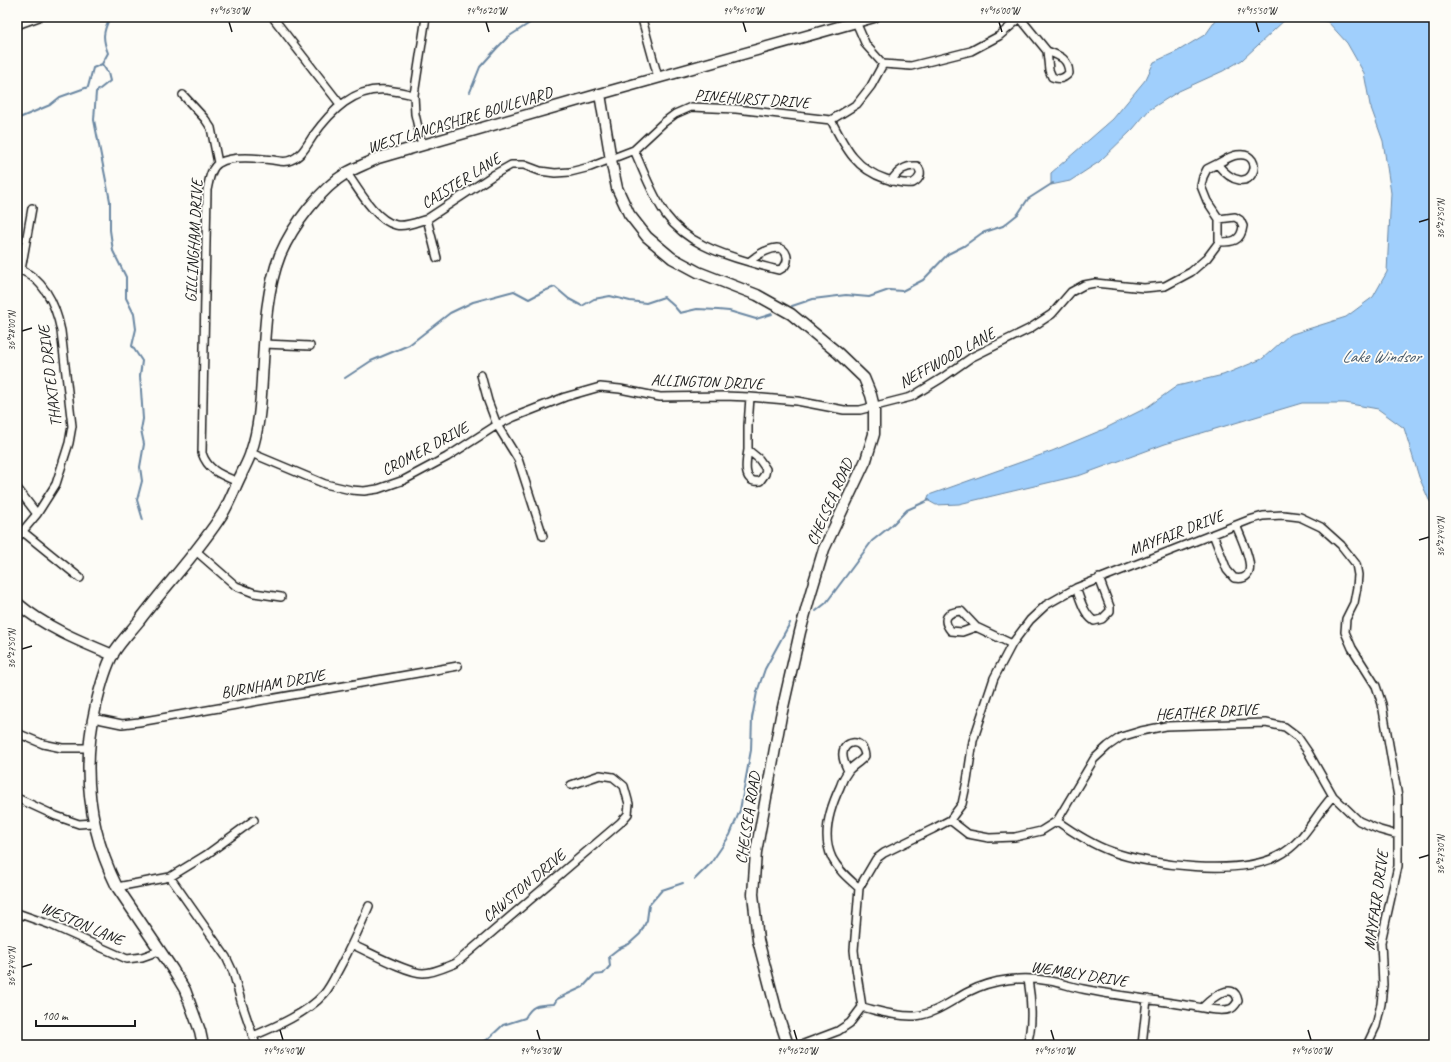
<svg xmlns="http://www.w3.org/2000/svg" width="1451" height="1062" font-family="Caveat,sans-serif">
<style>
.water{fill:#a0cffc;stroke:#6b87a2}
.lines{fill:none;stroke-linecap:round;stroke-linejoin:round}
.stream{stroke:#6b87a2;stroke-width:2}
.street-casing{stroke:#1c1c1c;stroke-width:10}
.secondary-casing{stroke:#1c1c1c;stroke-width:13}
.street{stroke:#fdfcf7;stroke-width:7}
.secondary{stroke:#fdfcf7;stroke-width:10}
.ticks{fill:none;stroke:#1c1c1c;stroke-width:1.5}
.labels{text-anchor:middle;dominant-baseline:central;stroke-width:3.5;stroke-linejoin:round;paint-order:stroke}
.street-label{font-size:16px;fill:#1c1c1c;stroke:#fdfcf7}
.water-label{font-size:17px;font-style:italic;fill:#4a5b6a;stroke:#fdfcf7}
.neatline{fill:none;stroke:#1c1c1c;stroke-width:1.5}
.ticks-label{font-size:10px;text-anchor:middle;fill:#1c1c1c}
</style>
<rect width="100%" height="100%" fill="#fdfcf7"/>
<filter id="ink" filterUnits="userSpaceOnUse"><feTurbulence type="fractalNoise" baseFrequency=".025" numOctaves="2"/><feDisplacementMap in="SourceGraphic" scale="8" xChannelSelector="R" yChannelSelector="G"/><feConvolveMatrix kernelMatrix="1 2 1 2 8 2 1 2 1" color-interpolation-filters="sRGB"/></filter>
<g filter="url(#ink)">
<path class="water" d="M1218,17H1288L1242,60L1223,71L1179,91L1149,110L1133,129L1099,162L1070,181L1051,185V173L1113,119L1146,79L1154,62L1178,51L1206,34Z
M1311,17H1434V507L1429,500L1419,477L1404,428L1378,409L1345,403H1302L1165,444L1081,475L1009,492L959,504L936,505L927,500L929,495L1052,451L1102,430L1146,408L1177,386L1223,375L1262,359L1289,335L1346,317L1373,297L1387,272L1391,193L1383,141L1370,105L1364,73L1347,43L1328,22Z"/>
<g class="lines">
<path class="stream" d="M110,17C103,32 102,38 108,53L102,64L108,73L110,81L96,92L94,120L110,201V230L113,251L126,277V298L134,314L136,329L132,346L142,361L140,376L143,419L141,430L144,444L140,467L142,481L137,500L143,520
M470,92L480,67L497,48L508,37L539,17
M17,119L50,105L60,97L88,87L93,68L102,64
M792,306L813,299L846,295L869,297L889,290L902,291L923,280L948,254L964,246L982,233L1003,226L1018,214L1028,199L1053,183
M345,378L371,361L409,345L450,313L473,302L514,291L529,299L544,291L555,287L569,299L582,306L594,299L610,296L630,301L646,303L664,297L674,306L680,313L697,309L718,310L729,311L756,319L772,314
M816,611L826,603L872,541L892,525L907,510L929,500
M695,879L711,863L730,835L740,810L751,750L752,718L757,692L765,669L790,623
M478,1045L488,1039L503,1025L525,1018C532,1004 539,1005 554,1004L557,999L583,987L594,975L603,974L610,966L609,956L618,949L629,944L640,934L647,920L649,905L662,890L683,883"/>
<g class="street-casing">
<path id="street" d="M1020,18L1047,51L1049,70L1052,77C1059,80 1064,79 1069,73C1068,58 1060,56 1047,51
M274,19L340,104
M642,19L658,77
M856,22L866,45L883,64L911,66L971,51L999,36L1021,17
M17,25L39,17
M183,95L205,119L211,128L218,163
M831,120C845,147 855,169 886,179C895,182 904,184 913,183C920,179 923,173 917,166C905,165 898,171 891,181
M422,145L415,114L414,95L426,17
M634,150C644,172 652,195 666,215C686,242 718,253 749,262C759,265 769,268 779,270C781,269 783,268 784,267C790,260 787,248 777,248C767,249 756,256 749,262
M347,173C358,189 376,221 396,225C405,227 417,222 427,219L495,174L511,165H524L540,171L555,173L570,172L590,167L634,150L663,123L675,114L691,107L736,109L831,120L857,104L871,86L883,64
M427,219L437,258
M1219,242C1232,242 1241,242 1243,226L1240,220L1235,217L1219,219
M21,270L32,208
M17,272L21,270C46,281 56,306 61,331L72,426L69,443L56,484L37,514L17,538
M264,344L310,346
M481,375L488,401L497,425L518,459L543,536
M748,450L759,459L766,469L765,474L760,481C742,484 746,462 748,450Z
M748,450V426L750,397
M251,453L325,484L351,490L364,491L378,489L404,480L447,457L497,425L514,417L565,397L600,387L620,389L660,397L724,396L750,397L797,401L844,410H860L911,397L942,378L972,357L1029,329L1052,314L1071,292L1084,285L1095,283L1144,288L1165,286L1191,272L1207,258L1219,242V219L1207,201L1201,186L1203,177L1207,169L1217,164C1252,207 1269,150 1237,155C1230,156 1223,161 1217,164
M238,482C222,475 208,471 202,453L207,190C209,182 210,168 219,163C232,155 258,158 273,160C279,161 285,163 291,160C302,156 307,145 313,136C331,111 354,87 387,90C396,91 406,93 414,95
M17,488L37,514
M22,531L80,578
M1213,534L1227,570L1234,578C1265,583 1241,539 1236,525
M196,551L236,586L254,593L281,597
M1076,588C1080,599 1084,614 1094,621L1102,619L1110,611V607L1099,578
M976,627L962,632L951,631C941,619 947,612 961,611L976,627L1012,644
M93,718L122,724L139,722L458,666
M17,733L43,744L62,748H89
M848,771C846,766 843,761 843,756C841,741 863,736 865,756C860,762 854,765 849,770C845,775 842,781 840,787C830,808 821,835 832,858C838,870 849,879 859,888
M17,798L56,816L79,824L93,823
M950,820L968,834L989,838L1015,837L1041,831L1057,821L1094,759L1108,746L1121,737L1141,731L1166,726L1266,723L1285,727L1297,736L1308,752L1333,796L1359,821L1380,830L1398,835
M1057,821C1074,833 1091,844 1110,851C1150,866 1240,876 1278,856C1304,843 1314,816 1333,796
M170,877L226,957L233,972L241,1001L256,1045
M117,887L170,877L206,855L254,820
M17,913L51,925L127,959L142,957L159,951
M353,945C369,952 407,973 423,973C434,973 446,967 456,963L620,823L628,814L629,804L624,786L613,777L600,775L571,785
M862,1007C879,1011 897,1017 915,1016C935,1014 951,1001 968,992C993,979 1023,976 1050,981C1061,983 1072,987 1083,989C1116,996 1151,999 1185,1005C1196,1006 1219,1013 1230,1009C1234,1008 1236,1004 1238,1001C1234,979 1211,999 1203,1007
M253,1036C277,1026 307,1013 324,994C331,986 335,976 340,967C351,947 360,927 369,906
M801,1045L838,1031L850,1023L862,1007L856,968L854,950L859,888L876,859L884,853L933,829L950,820L962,804L967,781L973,741L994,678L1012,644L1030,620L1046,605L1076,588L1249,520L1263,516L1283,515L1300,517L1321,527L1341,545L1356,564L1358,575L1357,587L1354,603L1346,619L1345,632L1352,648L1376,686L1382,704L1398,797V866L1381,942L1383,985L1381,1004L1376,1026L1367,1045
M1026,1045C1034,1029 1031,996 1028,979
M1142,1045L1147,999"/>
</g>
<g class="secondary-casing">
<path id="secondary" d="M600,94L611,160L617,188L629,214L647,237L672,258L698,272L757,295L791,314L838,353L864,378L871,395L874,407V434L866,460L824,549L811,592L800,632L781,716L756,852L753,894L758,940L776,1009L788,1045
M17,603C45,627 79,641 113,655
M203,1045L200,1031L185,990L173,970L117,887C88,828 81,769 96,705C100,688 105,669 113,654C120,642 130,632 139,621C166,585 199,551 223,513C230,501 235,487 241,475C244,468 249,460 251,452C261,423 261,392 263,362C265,326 267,288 280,255C293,225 320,189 348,172C358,167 368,163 378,158L600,94L874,17"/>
</g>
<use href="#street" class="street"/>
<use href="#secondary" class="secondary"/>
</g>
</g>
<path class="ticks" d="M229,22L232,32M486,22L489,32M743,22L746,32M999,22L1002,32M1256,22L1259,32M1419,222L1429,219M22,331L32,328M1419,540L1429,537M22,649L32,646M1419,858L1429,855M22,967L32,964M280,1030L283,1040M537,1030L540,1040M794,1030L797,1040M1051,1030L1054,1040M1308,1030L1311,1040"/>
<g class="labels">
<g class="street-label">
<text transform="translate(752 99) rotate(4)">PINEHURST DRIVE</text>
<text transform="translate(460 120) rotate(-17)">WEST LANCASHIRE BOULEVARD</text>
<text transform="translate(461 181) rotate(-32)">CAISTER LANE</text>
<text transform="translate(194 241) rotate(-87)">GILLINGHAM DRIVE</text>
<text transform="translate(947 358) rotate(-29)">NEFFWOOD LANE</text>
<text transform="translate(50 376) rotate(-97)">THAXTED DRIVE</text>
<text transform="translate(707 382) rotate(2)">ALLINGTON DRIVE</text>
<text transform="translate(425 449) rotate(-28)">CROMER DRIVE</text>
<text transform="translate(830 502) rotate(-66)">CHELSEA ROAD</text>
<text transform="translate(1176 533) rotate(-21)">MAYFAIR DRIVE</text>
<text transform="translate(273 684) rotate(-10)">BURNHAM DRIVE</text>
<text transform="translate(1207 712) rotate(-3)">HEATHER DRIVE</text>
<text transform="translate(748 818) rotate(-81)">CHELSEA ROAD</text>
<text transform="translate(524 886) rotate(-40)">CAWSTON DRIVE</text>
<text transform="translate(1376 900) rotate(-82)">MAYFAIR DRIVE</text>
<text transform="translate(82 924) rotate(23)">WESTON LANE</text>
<text transform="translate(1079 974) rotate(9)">WEMBLY DRIVE</text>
</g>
<g class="water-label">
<text x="1381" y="356">Lake Windsor</text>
</g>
</g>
<rect width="1451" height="1062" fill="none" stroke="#fdfcf7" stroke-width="44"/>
<path d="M36 1020v6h99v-6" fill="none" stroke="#1c1c1c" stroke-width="2"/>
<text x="42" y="1020" font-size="12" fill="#1c1c1c" stroke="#fdfcf7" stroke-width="3" paint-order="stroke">100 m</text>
<rect x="22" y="22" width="1407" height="1018" class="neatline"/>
<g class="ticks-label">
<text x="229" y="14">94°16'30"W</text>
<text x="486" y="14">94°16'20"W</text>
<text x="743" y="14">94°16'10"W</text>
<text x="999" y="14">94°16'00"W</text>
<text x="1256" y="14">94°15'50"W</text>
<text transform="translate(1440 219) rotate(-90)" y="4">36°27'50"N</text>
<text transform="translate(11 331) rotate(-90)" y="4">36°28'00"N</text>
<text transform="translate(1440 537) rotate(-90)" y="4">36°27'40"N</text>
<text transform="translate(11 649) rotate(-90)" y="4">36°27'50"N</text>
<text transform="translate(1440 855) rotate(-90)" y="4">36°27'30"N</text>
<text transform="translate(11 967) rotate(-90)" y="4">36°27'40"N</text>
<text x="283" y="1054">94°16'40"W</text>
<text x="540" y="1054">94°16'30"W</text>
<text x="797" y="1054">94°16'20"W</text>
<text x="1054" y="1054">94°16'10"W</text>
<text x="1311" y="1054">94°16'00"W</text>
</g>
</svg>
